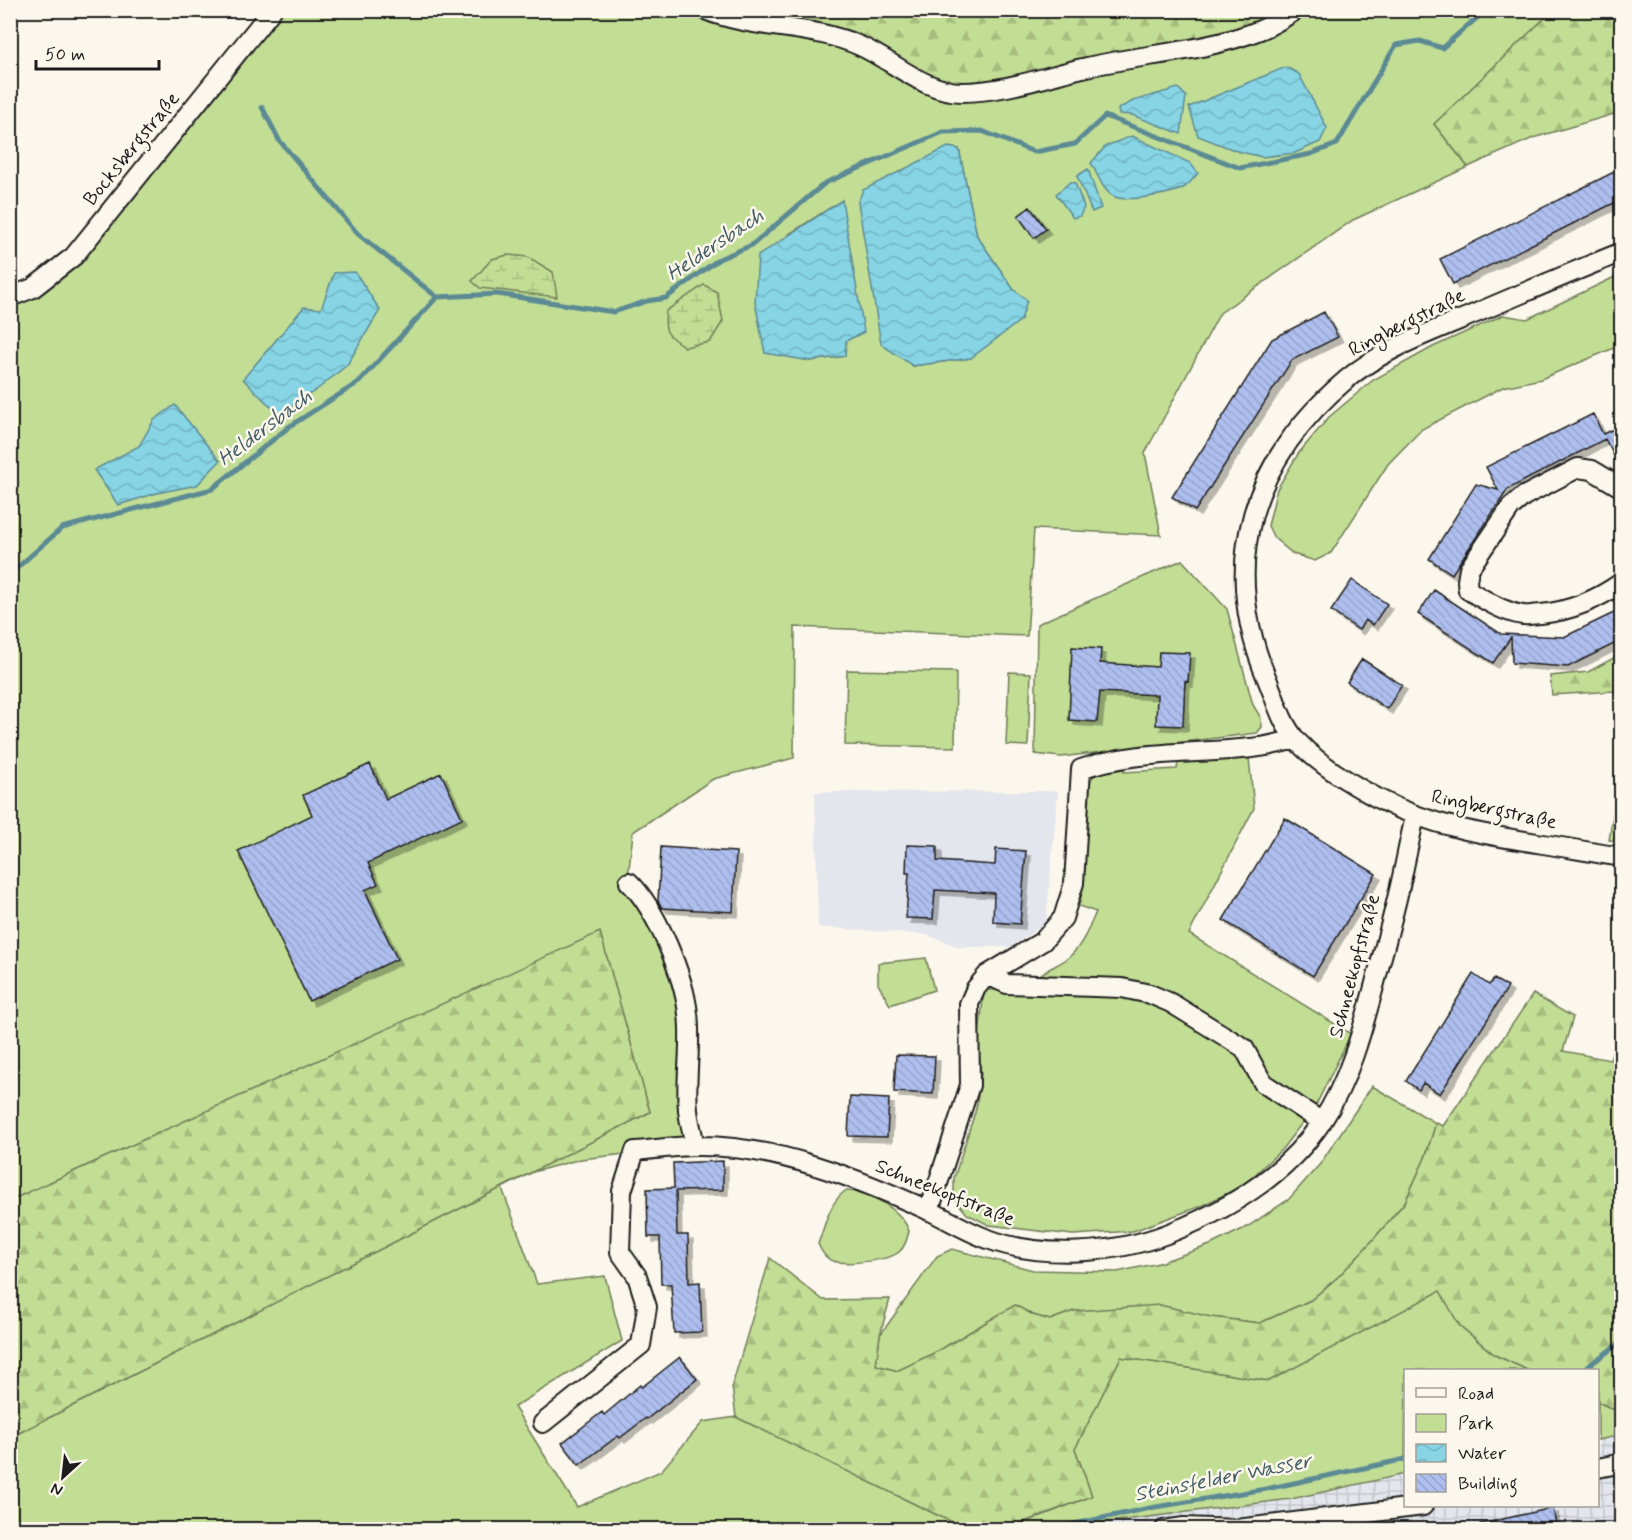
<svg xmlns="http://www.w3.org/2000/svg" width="1632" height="1540" font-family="Mynerve,sans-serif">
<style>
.built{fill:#e4e6ed}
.industrial{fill:url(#industrial-grid)}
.green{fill:#c2dd94;stroke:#6f7c58;stroke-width:1.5;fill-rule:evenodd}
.forest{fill:url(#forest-firs);stroke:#6f7c58;stroke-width:1.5}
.wetland{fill:url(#wetland-marsh);stroke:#6f7c58;stroke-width:1.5}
.water{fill:url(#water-waves);stroke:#5c8a94;stroke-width:1.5}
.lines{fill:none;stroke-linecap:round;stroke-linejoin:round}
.stream{stroke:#5c8a94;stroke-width:5}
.building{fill:url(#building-back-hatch);stroke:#1c1c1c;stroke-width:1.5;filter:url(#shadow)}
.minor-casing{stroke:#1c1c1c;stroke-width:22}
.minor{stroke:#fbf7ec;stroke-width:18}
.labels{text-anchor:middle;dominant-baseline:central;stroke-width:5;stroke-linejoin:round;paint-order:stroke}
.street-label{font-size:20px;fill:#1c1c1c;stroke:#fbf7ec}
.water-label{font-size:21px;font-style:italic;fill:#415c62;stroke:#fbf7ec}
</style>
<defs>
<pattern id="industrial-grid" width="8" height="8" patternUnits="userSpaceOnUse" patternTransform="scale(1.5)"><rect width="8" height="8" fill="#e4e6ed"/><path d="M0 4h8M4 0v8" fill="none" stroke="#c3c5cb"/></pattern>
<pattern id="forest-firs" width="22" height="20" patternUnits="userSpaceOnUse" patternTransform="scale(1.5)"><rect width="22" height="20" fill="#c2dd94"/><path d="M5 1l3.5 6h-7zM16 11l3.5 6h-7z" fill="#a6bd7f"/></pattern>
<pattern id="wetland-marsh" width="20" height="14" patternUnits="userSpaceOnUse" patternTransform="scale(1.5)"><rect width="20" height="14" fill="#c2dd94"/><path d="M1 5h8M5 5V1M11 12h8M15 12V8" fill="none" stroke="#a6bd7f"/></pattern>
<pattern id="water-waves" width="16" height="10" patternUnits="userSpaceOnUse" patternTransform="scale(1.5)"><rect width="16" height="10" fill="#86d4e4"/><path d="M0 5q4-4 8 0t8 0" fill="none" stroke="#73b5c3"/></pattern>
<pattern id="building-back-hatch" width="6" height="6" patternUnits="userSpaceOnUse" patternTransform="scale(1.5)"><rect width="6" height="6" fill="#aebeee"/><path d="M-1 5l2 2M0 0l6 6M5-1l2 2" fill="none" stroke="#95a3cc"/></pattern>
<filter id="shadow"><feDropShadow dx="5" dy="5" stdDeviation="0" flood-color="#0004"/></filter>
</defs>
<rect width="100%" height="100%" fill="#fbf7ec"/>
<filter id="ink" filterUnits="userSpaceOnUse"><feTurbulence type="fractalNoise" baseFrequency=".0167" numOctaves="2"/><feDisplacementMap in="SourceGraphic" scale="12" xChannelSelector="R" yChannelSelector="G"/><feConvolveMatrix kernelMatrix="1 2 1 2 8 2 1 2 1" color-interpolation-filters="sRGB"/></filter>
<g filter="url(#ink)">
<path class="built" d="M1058,791L1046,923L1011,947H958L928,935L818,927L815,792Z"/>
<path class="industrial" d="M1621,1384V1529L1019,1530L1405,1435L1406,1506H1598V1389Z"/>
<path class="green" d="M272,11H1553L1434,124L1468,167L1353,220L1220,313L1145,453L1161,535L1034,529L1027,636L795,627L794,758L713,779L633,832L627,888L682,983L695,1146L581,1159L533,1172L502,1188L537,1284L605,1276L622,1341L514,1407L577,1507L661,1471L703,1422L736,1417L966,1529L11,1530V1437L650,1112L600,933L11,1200V297L74,256ZM959,149L977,236L1014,290L971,358L913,366L901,356ZM842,200L845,356L810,361L789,234Z
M1621,274V345L1541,379L1503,387L1422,429L1388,464L1331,553L1315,561L1293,554L1274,538L1268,526L1277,489L1298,454L1329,417L1373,380L1433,347L1503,315L1527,319Z
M1182,560L1227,609L1253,705L1261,718L1262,727L1257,733L1061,757L1035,754L1037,624Z
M847,670L956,672L955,747L845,745Z
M1009,672L1031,673L1028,746L1006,745Z
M1249,758L1254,808L1189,934L1351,1034L1316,1105L1282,1149L1244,1185L1201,1206L1133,1231L1073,1235L989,1225L967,1214L954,1198V1178L976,1109L981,1074L978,1044L984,990H1029C1036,971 1054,969 1069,957C1082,946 1089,928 1096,912L1079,906L1084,884L1087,792L1091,779L1103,766L1123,765L1124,772L1177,769L1178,761Z
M1621,769V841L1609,840L1620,773Z
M926,958L934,990L890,1005L878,984V963Z
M1372,1086L1436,1123L1425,1158L1405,1202L1372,1241L1339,1276L1311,1300L1260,1323L1211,1317L1074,1311L1050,1320L1033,1315L1015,1305L938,1351L898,1371L876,1365L880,1335L937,1256L952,1249L1033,1270L1117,1272L1159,1263L1210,1245L1247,1227L1289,1199L1320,1164Z
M845,1191C868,1190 901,1209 909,1231C907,1239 905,1247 899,1252C888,1261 846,1265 833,1261C826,1259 821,1251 818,1244C825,1226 829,1203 845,1191Z
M1440,1290L1459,1325L1495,1355L1528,1370H1406L1405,1474L1291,1499L1052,1529L1006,1530L1092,1496L1075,1449L1121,1357L1269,1381Z
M1598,1402L1621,1413V1435L1598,1440Z"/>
<path class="forest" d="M1553,10L1621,11V112L1533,138L1468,167L1434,124Z
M705,11H1296L1261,30L961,92L859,45Z
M1621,654V694L1615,691L1552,695L1550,676L1588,672Z
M600,932L650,1112L11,1437V1200Z
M1533,994L1573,1017L1563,1051L1610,1060L1619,1029H1621V1413L1598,1402V1370H1528L1495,1355L1459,1325L1440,1291L1269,1381L1121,1357L1075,1449L1092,1496L1006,1529H966L736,1417L732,1386L770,1258L823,1300L890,1299L880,1335L876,1365L897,1371L938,1351L1015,1305L1033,1315L1050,1320L1074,1311L1160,1305L1211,1317L1260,1323L1311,1300L1339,1276L1372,1241L1405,1202L1425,1158L1436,1123L1443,1126Z"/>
<path class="wetland" d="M508,255L528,257L553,272L557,297L480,288L472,281L492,259Z
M704,285L717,292L723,321L710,342L685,347C667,336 663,332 666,311Z"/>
<path class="water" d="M1286,67L1299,74L1327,128L1320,142L1295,153L1262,157L1237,151L1198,136L1189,107Z
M1178,88L1186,96L1181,134L1132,115L1119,114L1118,109L1133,101Z
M1132,136L1190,163L1198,173C1194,178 1190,183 1185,187C1174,194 1127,202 1115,197C1102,191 1098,174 1091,163L1106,146Z
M948,147L959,149L977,236L1014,290L1027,300L1021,320L971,358L913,366L881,344L858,202L863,190Z
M1088,169L1101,208L1092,212L1077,176Z
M1070,182L1075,183L1084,207L1080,216L1073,218L1056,194Z
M842,200L864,332L846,341L845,356L810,361L765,353L755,302L758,256Z
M355,272L380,310L347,365L319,388L279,415L243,379L304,307L321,309L334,273Z
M175,405L220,461L197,485L157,493L118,505L94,470L139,446L154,420Z"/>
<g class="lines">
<path class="stream" d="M262,107L279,140L358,234L437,297
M10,574L62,528L212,489L290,426L359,382L437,297L497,294L614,312L647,301L666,298L719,259L752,245L825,183L943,132L982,131L1034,152L1075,144L1105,116L1240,168L1311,154L1337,144L1396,45L1420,41L1442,48L1486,10
M1583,1370L1622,1341
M1046,1530L1150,1508L1266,1489L1406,1459"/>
</g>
<path class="building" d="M1622,168V199L1453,284L1440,259Z
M1030,207L1046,229L1034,238L1018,216Z
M1324,312L1338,337L1292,360L1195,511L1172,497L1272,339Z
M1593,414L1603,434L1622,425V470L1605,439L1508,489L1452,574L1429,559L1476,484L1498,490L1486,467Z
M1352,580L1387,604L1373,625L1365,620L1359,630L1331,611Z
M1434,590L1501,634L1564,637L1622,609V640L1568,667L1512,663L1511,637L1493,663L1418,614Z
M1072,647L1101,649L1100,663L1158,667L1159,652L1190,653L1188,682L1185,681L1183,726L1156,725L1157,695L1100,692L1097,722L1069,720Z
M1362,659L1402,685L1387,709L1347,682Z
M370,764L386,799L441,773L462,818L368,863L378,884L365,890L397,959L309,1001L238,851L312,815L303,795Z
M1285,818L1376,874L1313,976L1223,920Z
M907,845L937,846V861L995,865L996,849L1026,851L1020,924L993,922L994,893L935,890L933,919L906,918L909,873H906Z
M661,847L736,852L733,912L662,908L658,901Z
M1473,974L1489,985L1494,979L1508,987L1440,1094L1423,1083L1419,1090L1406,1081Z
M896,1055L935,1056L933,1094L894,1092Z
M850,1097L889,1099L887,1137L848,1136Z
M723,1161V1190L676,1191L677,1235H688L689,1283L700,1282L702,1332L674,1333L671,1284H661L660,1237H648L647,1189L674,1188L673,1163Z
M680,1357L697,1379L647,1419L646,1418L620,1438L618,1436L579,1465L562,1443L602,1412L604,1415L640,1385L642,1387Z
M1553,1508L1557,1530H1481L1480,1524Z"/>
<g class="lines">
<g class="minor-casing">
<path id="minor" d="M705,10C754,30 811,24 860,46C894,61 924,92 962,92C1005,92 1046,76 1087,67C1145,54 1205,52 1260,30C1273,25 1285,17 1296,10
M1622,252C1572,272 1523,293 1474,314C1433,331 1381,350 1347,379C1252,459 1218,562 1267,679C1276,700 1281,723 1297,741C1319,765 1351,784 1379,799C1430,826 1486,835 1543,844C1569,848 1595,853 1622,857
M10,297L33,288L74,256L272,10
M1622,488L1592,470L1578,468L1524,496L1511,507L1469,569L1467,581L1468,590C1485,600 1503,612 1523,615C1528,616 1535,614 1541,614C1571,611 1597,600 1622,582
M629,882C656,908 684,976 688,1014C692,1045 685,1078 688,1110C689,1122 693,1134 695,1146
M987,975L1007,984L1122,988L1150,994L1171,1003L1244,1048L1263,1083L1322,1122
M929,1211L970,1085L969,1004L976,988L987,975L1043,941L1063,918L1074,883L1081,769C1136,749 1202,755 1259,747C1271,746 1283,742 1295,739
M543,1423L641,1345L647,1307L637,1276L620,1252L622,1191L635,1151C654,1150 674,1146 694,1146C773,1144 859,1179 930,1211C949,1220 968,1232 988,1239C1041,1259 1114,1254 1167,1234C1226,1211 1284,1177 1321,1123C1349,1081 1362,1032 1375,983C1383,952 1392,921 1399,890C1405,865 1409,841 1415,817
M1598,1468L1622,1463
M1164,1530L1184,1527L1237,1529L1423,1506"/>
</g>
<use href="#minor" class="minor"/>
</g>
</g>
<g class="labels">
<g class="street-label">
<text transform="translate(132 149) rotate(-51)">Bocksbergstraße</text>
<text transform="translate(1407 323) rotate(-27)">Ringbergstraße</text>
<text transform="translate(1494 810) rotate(12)">Ringbergstraße</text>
<text transform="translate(1355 966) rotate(-75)">Schneekopfstraße</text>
<text transform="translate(945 1193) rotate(22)">Schneekopfstraße</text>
</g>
<g class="water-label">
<text transform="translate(715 245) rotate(-34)">Heldersbach</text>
<text transform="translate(265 428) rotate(-37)">Heldersbach</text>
<text transform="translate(1223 1478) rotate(-11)">Steinsfelder Wasser</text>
</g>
</g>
<rect width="1632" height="1540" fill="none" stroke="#fbf7ec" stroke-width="36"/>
<rect x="18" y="18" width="1596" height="1504" fill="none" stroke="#1c1c1c" stroke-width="2" filter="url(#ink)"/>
<rect x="1404" y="1369" width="195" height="138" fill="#fbf7ec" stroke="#a29f99" stroke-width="1.5"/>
<rect x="1416" y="1388" width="30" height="9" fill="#fbf7ec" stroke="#a29f99" stroke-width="1.5"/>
<text x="1458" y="1399" font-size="18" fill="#1c1c1c">Road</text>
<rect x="1416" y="1414" width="30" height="18" fill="#c2dd94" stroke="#a29f99" stroke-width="1.5"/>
<text x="1458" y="1429" font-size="18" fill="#1c1c1c">Park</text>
<rect x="1416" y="1444" width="30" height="18" fill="url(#water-waves)" stroke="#a29f99" stroke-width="1.5"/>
<text x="1458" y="1459" font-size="18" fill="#1c1c1c">Water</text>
<rect x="1416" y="1474" width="30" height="18" fill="url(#building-back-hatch)" stroke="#a29f99" stroke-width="1.5"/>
<text x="1458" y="1489" font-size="18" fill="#1c1c1c">Building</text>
<g transform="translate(63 1477) rotate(207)" stroke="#fbf7ec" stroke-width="4.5" paint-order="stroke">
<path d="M0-4.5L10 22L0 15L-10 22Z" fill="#1c1c1c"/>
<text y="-9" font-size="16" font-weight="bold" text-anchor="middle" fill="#1c1c1c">N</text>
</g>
<path d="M36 60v9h123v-9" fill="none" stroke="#1c1c1c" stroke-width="3"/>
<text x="45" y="60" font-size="18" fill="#1c1c1c" stroke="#fbf7ec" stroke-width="4.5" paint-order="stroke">50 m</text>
</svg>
